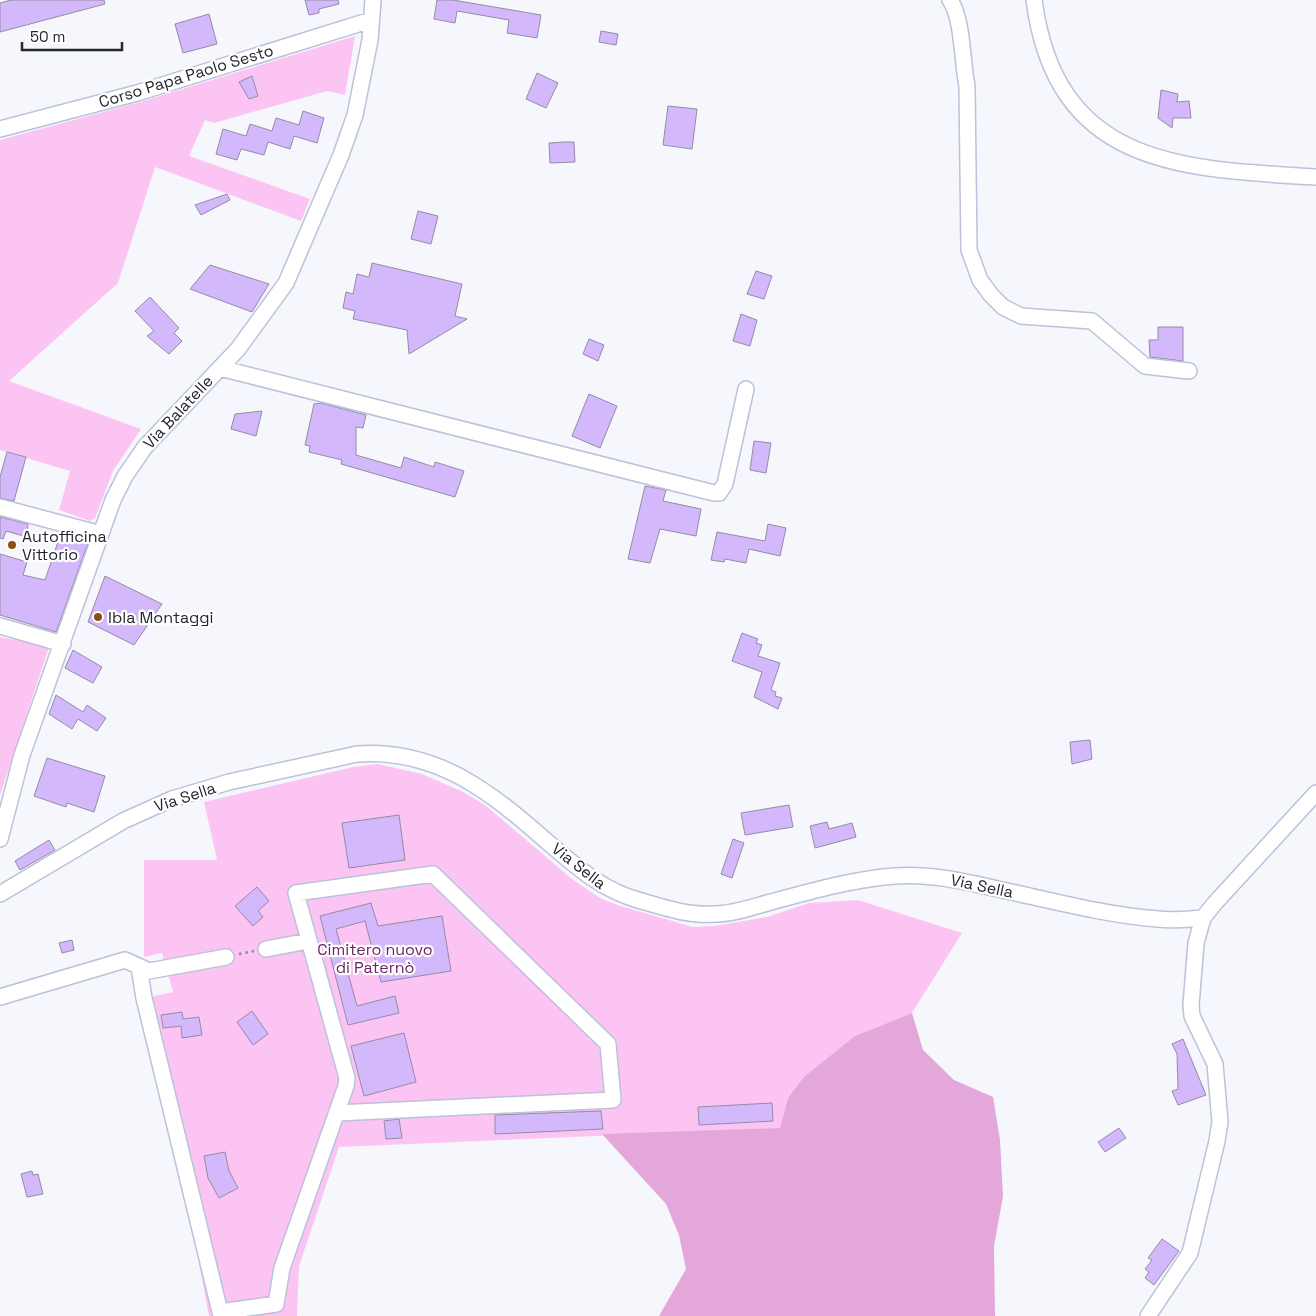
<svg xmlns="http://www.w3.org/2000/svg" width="1316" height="1316" font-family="'Space Grotesk',sans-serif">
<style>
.green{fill:#fbc4f3}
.forest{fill:#e3a7da}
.building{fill:#d3b8fc;stroke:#948ca2}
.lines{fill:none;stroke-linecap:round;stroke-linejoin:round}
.minor-casing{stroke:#bbc2d9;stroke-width:18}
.path{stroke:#8b8d93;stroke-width:2.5;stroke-dasharray:2.5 4;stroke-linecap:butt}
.minor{stroke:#fff;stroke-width:15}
.poi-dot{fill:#8b4f0f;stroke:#fff;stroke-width:2}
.labels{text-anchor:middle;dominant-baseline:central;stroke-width:4.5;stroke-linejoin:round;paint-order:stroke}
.street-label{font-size:16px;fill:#23262e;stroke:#fff}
.poi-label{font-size:16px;fill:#23262e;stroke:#fff;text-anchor:start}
.park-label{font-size:16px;fill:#6a2564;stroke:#fff}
</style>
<rect width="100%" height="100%" fill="#f6f7fc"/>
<path class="green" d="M355,36L345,95L327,91L214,123L205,120L189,156L310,199L301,221L155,167L118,283L9,381L141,429L113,471L95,518L90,521L59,510L70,471L0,450V140L140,102Z
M0,637C17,641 33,641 50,644L0,795Z
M378,764L422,774L461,791L485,805L572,879L600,898L617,905L693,927L714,926L767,917L809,903L858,900L962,933L912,1013L855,1036L788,1098L780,1128L339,1147L299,1266L297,1316H209L175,1136L169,1137L136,1000L173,992L162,953L144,957V860H217L204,802L353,767Z"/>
<path class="forest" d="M912,1013L923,1050L954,1080L993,1097L1000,1140L1003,1196L994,1246L995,1316H659L686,1269L679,1235L666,1204L602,1134L780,1128L788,1098L804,1077L855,1036Z"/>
<path class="building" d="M11,0H104L105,4L0,32V3Z
M305,0H338L339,4L319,9V13L309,15Z
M437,0H453L541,15L537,38L507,33L509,20L457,11L455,23L434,19Z
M209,14L217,44L183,53L175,24Z
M601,31L618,34L616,45L599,42Z
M537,73L558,83L546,108L526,99Z
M252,76L258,96L249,99L239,82Z
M1161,90L1178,94L1177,102L1189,101L1191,118H1173L1172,128L1158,118Z
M668,106L697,109L692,149L663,145Z
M303,111L324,118L317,143L294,136L290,149L268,142L264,155L241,149L237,160L216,154L223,129L246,136L250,124L272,131L276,118L299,125Z
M564,142H574L575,162L550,163L549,143Z
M227,194L230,200L201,215L195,205Z
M418,211L438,216L431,244L411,239Z
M372,263L462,284L455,316L467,319L409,354L407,330L353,319L355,311L343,308L346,292L353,294L357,274L369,277Z
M210,265L269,284L252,312L190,289Z
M756,271L772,276L764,299L747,294Z
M150,297L179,328L174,333L182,341L169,354L147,336L154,331L135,311Z
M741,314L757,320L750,346L733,341Z
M1158,327H1183V361L1150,357L1149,340H1158Z
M589,339L604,345L598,361L583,354Z
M589,394L617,406L600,448L572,436Z
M321,403L366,415L363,428L356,427V455L401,468L404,457L434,467L435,462L464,471L455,497L341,464L342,460L309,452L310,446L305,445L314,404Z
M262,411L256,436L231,429L235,414Z
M754,441L771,443L766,473L750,470Z
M7,452L26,457L14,501L0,498V477Z
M645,486L666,490L663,501L701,509L696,536L660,529L650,563L628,559Z
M0,517L28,524L27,537L6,531L3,539L0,538Z
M768,524L786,528L780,556L749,549L746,563L725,559L724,562L711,560L717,532L765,541Z
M61,533L89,540L56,632L0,615V554L27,562L23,575L45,580Z
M105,576L162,604L134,645L88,622Z
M742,633L758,639L756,643L762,645L758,656L780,663L771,690L776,692L775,696L782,698L778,709L754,697L762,672L732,661Z
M73,650L102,667L93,683L65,668Z
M56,695L83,712L87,705L106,718L97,731L78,719L72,729L49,714Z
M1090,740L1092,759L1072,764L1070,742Z
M47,758L105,776L94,812L67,803L66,807L34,796Z
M789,805L793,827L745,835L741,813Z
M399,815L405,860L349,868L342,823Z
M827,822L829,829L852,823L856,837L815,848L810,826Z
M733,839L744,843L732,878L721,874Z
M49,840L55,850L20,870L15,861Z
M257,887L269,901L258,911L263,917L253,926L235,906Z
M371,903L378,926L442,916L451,971L381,982L365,921L336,929L357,1006L395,996L399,1013L348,1025L320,916Z
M72,940L74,950L62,953L59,943Z
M252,1011L268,1034L253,1045L237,1022Z
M182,1012L183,1019L199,1017L202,1035L182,1038L181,1026L163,1028L161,1015Z
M404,1033L416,1082L364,1096L351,1046Z
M1183,1039L1206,1095L1178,1105L1172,1091L1178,1089L1177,1054L1172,1044Z
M772,1103L773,1121L699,1125L698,1107Z
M601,1111L603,1129L495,1134V1115Z
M399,1119L402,1138L386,1139L384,1121Z
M1119,1128L1126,1138L1105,1152L1098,1142Z
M225,1152L229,1171L238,1188L219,1198L208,1178L204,1156Z
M32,1171L33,1175L38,1174L43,1194L27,1197L21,1174Z
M1162,1239L1179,1251L1154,1285L1145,1278L1149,1272L1145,1269L1152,1260L1148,1258Z"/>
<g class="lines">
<g class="minor-casing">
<path id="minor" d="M950,0C963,19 962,62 967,86L969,250L980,280L991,295L1003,307L1021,316L1092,321L1145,366L1189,371
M1034,0C1056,166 1179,169 1316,177
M0,129L137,93L371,20
M220,368L714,493H719L725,484L746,389
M0,507L101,534
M0,626L63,644
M0,839L22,755L113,500L125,476L145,447L238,349L286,283L341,155L355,115L370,40L373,0
M0,894L123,821L172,799L229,782L357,754C439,748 494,795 551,845C579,869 603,890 638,900C662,907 688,916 714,914C733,914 752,907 771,902C811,891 854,879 895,876C933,873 970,883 1007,891C1057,902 1107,915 1158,919C1173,921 1188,919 1203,918
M266,949L308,941
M139,967L144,998L220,1312L276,1304L282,1268L346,1086L347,1078L296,893L433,874L608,1044L613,1100L337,1113
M0,997L125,960L149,971L226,957
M1148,1316L1190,1253L1217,1141L1220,1122L1215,1064L1192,1016L1191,1005L1196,943L1203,918L1215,903L1316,793"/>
</g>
<path class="path" d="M239,954L254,951"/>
<use href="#minor" class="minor"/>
</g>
<g class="poi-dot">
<circle cx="12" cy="545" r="5"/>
<circle cx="98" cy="617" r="5"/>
</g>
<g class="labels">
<g class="street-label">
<text transform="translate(186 76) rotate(-17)">Corso Papa Paolo Sesto</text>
<text transform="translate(178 412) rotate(-47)">Via Balatelle</text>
<text transform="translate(185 797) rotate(-18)">Via Sella</text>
<text transform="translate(579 866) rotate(38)">Via Sella</text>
<text transform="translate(982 886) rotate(12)">Via Sella</text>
</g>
<g class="poi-label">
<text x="22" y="536">Autofficina<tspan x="22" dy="18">Vittorio</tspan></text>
<text x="108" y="617">Ibla Montaggi</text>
</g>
<g class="park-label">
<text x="375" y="949">Cimitero nuovo<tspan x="375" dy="18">di Paternò</tspan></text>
</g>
</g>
<path d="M22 42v8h100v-8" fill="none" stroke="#23262e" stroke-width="2.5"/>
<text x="30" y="42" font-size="15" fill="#23262e" stroke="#ffffff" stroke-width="4" paint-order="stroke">50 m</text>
</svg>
